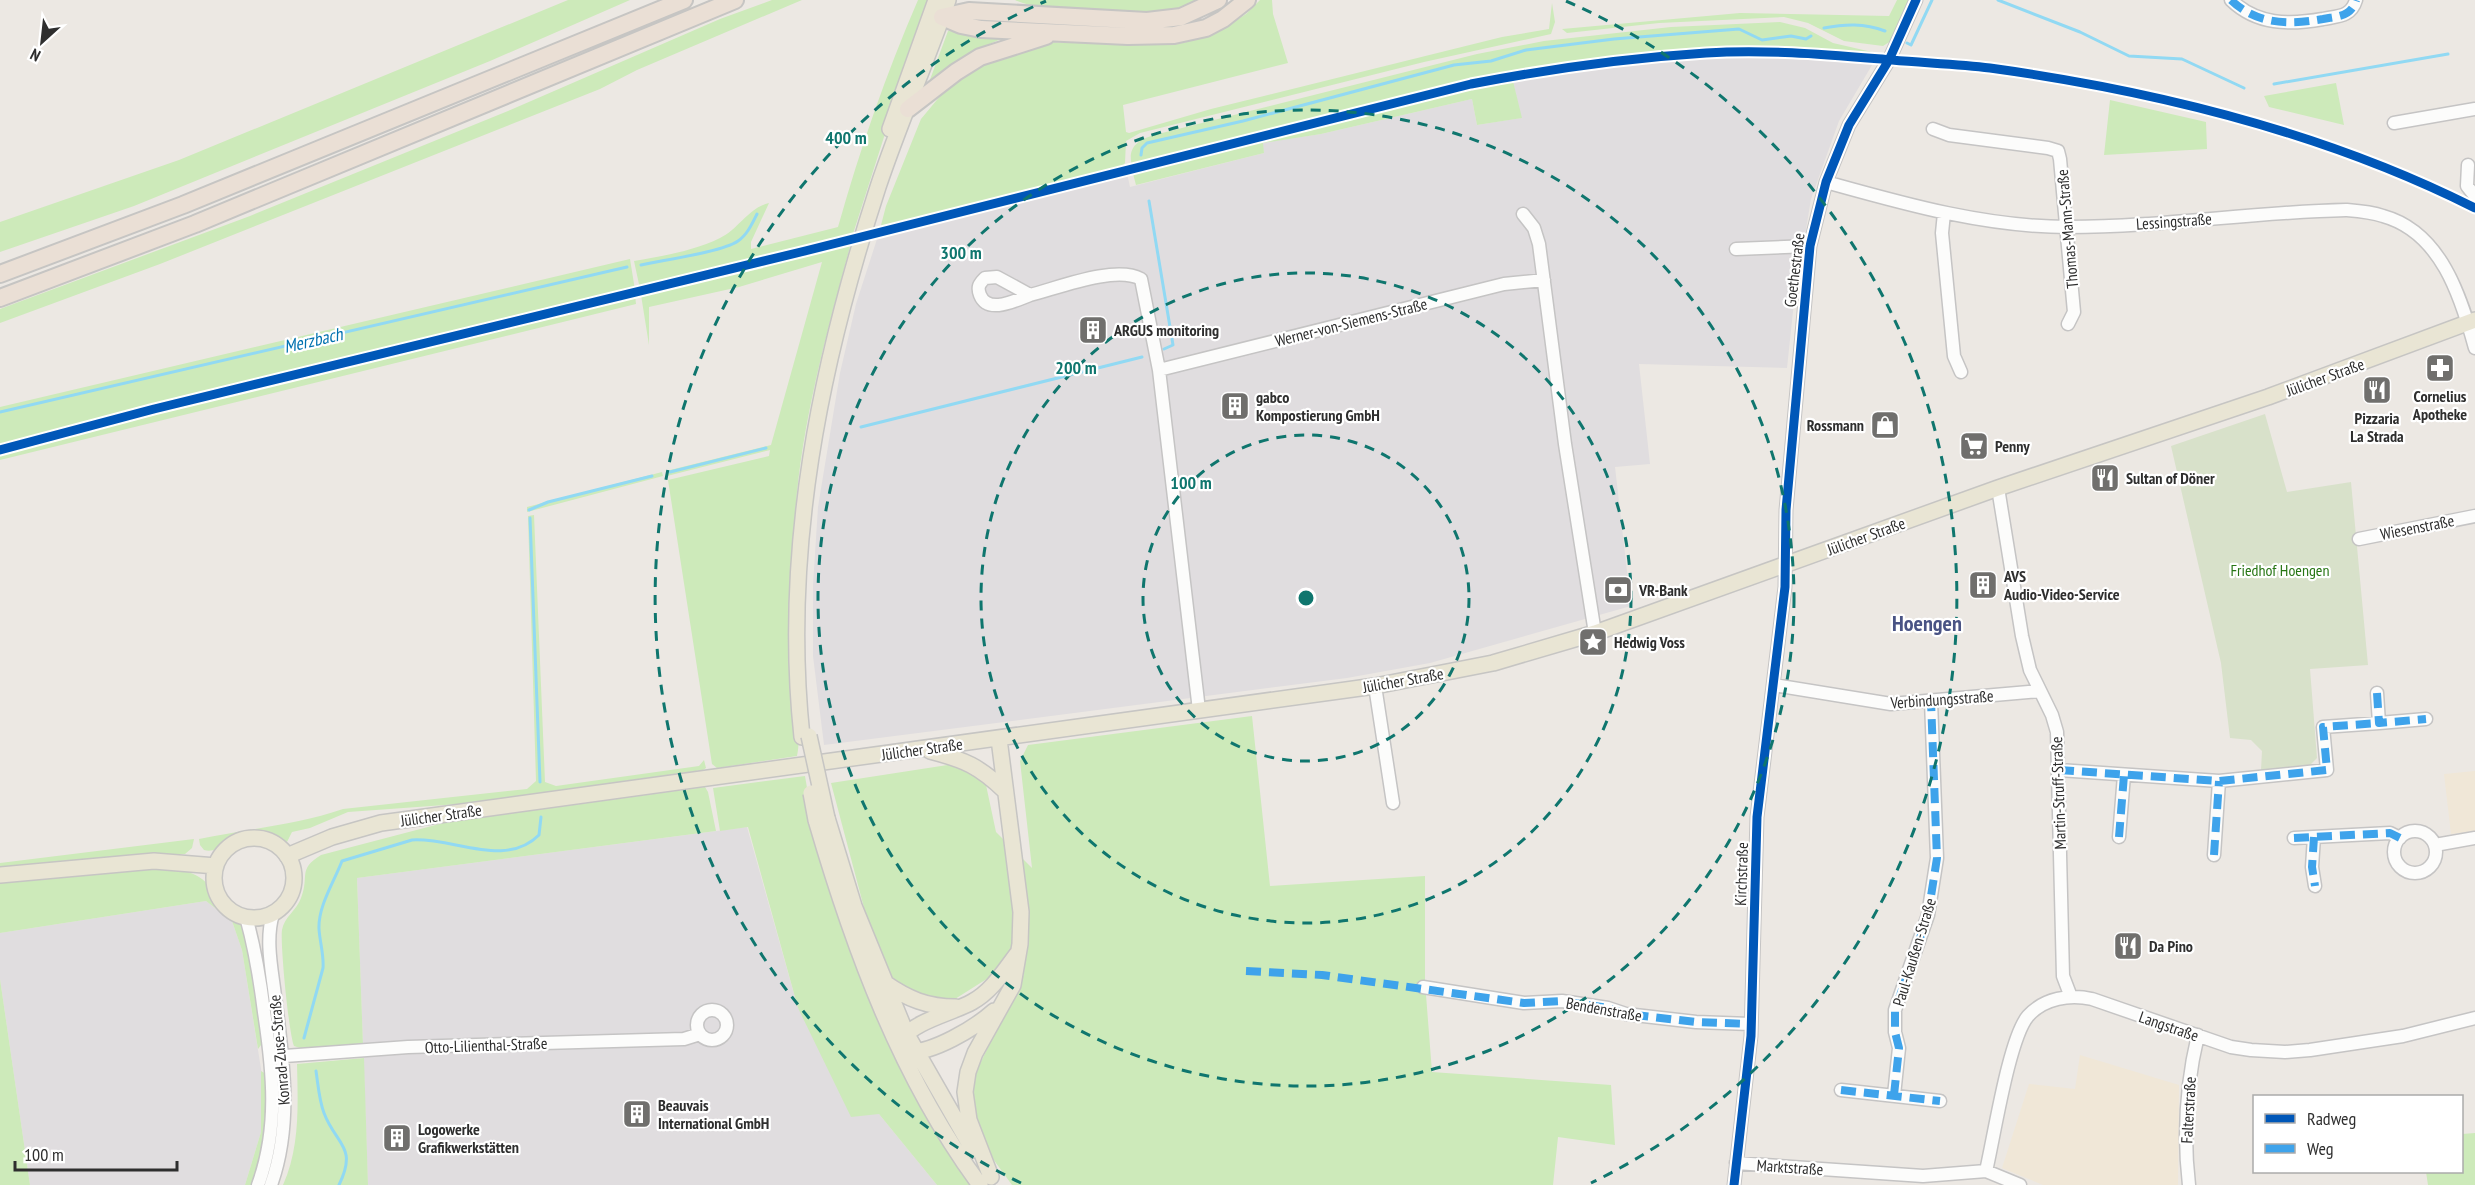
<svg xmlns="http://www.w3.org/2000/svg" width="2475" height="1185" font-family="'PT Sans Narrow',sans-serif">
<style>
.industrial{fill:#e0dddf}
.education{fill:#f0e7d7}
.green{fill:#cdeaba}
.cemetery{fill:#d8e1ca}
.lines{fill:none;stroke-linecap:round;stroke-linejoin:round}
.stream{stroke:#91d9f3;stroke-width:3}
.minor-casing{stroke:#c5c4c4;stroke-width:15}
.major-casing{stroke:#c6c5c3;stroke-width:18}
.highway-casing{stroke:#c6c5c3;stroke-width:20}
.minor{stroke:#fcfcfb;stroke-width:12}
.major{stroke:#e9e5d4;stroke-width:15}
.highway{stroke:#eadfd5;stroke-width:16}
.major-bridge-casing{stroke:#c6c5c3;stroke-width:18;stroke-linecap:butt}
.major-bridge{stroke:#e9e5d4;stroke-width:15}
.quiet{stroke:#3ea3eb;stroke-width:8;stroke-dasharray:15 8;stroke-linecap:butt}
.cycleway-casing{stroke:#fff;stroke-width:13}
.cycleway{stroke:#0057b8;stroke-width:9}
.ring{fill:none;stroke:#0f766e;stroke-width:3;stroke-dasharray:10 8}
.labels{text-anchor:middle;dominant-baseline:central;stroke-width:4.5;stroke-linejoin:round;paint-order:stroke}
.street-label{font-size:16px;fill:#2e2e2e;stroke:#fff}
.poi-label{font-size:16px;font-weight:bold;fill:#2e2e2e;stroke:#fff;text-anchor:start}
.park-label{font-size:16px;fill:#277514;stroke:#fff}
.water-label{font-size:18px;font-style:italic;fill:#0071af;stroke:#fff}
.district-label{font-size:22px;font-weight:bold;fill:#495384;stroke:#fff}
.centre{fill:#0f766e;stroke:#fff;stroke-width:3}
.ring-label{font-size:18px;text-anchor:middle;font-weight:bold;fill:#0f766e;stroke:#fff;stroke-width:4.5;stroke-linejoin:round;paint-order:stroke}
</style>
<rect width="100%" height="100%" fill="#ece8e3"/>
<path class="industrial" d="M1710,55L1875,60L1839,121L1811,199L1794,302L1787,368L1639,364L1650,464L1615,467L1631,606L1430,663L1347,678L824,745L813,656V585L818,507L840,373L856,304L878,236L1127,173L1130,187L1264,153L1262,143L1321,134L1472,99L1477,125L1521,118L1512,77L1632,61Z
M747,827L798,1008L879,1114L937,1185H368L357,878Z
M206,901L232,921L242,950L262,1075L261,1132L245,1185H30L0,979V933Z"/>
<path class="education" d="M2475,771V831L2451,834L2444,774Z
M2080,1055L2179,1085L2178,1185H2043L2002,1168L2029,1084L2075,1089Z"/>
<path class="green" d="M568,0H630L490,61L134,206L0,252V222L179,160Z
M772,0H802L637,70L600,89L160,264L0,323V309L250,216L508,111L720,19Z
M918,0H933L892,112L852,237L640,289L634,261C662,256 694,251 720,238C739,229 748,208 769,203L751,242V249L838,227C860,149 886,74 918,0Z
M1015,0H1206C1201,3 1195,6 1190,8C1158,18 1044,14 1015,0Z
M1260,0H1272L1273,14L1288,63L1123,105L1126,132L1129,133L1211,109L1502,37L1549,29L1552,3L1555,22L1551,34L1424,62L1140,133L1126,141L1125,163L1121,168L880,229L886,206L921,119L951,83L969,69L1043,42L1154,45L1183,43L1220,31L1246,14Z
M1897,0H1910L1891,41L1883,46L1844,41L1808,23L1784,17L1659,23L1567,33L1562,29L1740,13L1889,16Z
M1780,22L1805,28L1833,43L1872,52L1862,55L1732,50L1682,53L1566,65L1464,84L1144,164L1132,166C1127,147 1138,140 1154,135L1477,54L1544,41L1671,27Z
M948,31L1012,35C979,46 955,63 928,85Z
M1512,77L1522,118L1477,125L1472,99L1321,134L1263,143L1264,153L1136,185L1132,170Z
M2336,83L2344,125L2269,107L2264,96Z
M2110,100L2206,122L2207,149L2104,155Z
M851,243C825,340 796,441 794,542C793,595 795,648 796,702C796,720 801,738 797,756L717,768L712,764L668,480L769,456L770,450L667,476L666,471L771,445L822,262L739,287L649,307V345L641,295Z
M630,259L635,290L0,445V407Z
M635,295L636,304L0,460V451Z
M662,472L663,476L527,512V507Z
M534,515L545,782L556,786L699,766L704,760L706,768L703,770L459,804L348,812L310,828L292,832L287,842C271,837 256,830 239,836C226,840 218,854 204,850L200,845L199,839C247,829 296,825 343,809L527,789L536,781L528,516Z
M1252,716L1270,886L1425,876V982L1432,1072L1611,1085L1615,1145L1558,1137L1553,1185H1012L988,1152L974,1117L971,1082L1024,974L993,975L955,999L920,997L892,979L867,919L831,783L954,764L974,772L986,785L996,832L1032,868L1020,761L1028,745Z
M805,776C822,882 859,986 907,1081C926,1117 950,1152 973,1185H937L879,1114L851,1117L798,1008L748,827L720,831L713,788Z
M705,787L708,792L716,831L357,878L363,1045L300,1048L294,1046C289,1035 280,943 282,930C284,917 297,910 301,898C310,875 297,870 321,855L447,822Z
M194,839L192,848L185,854H142L0,870V863Z
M124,867C148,868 182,864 202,879C211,885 211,899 218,907C229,919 238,918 248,935L264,1041L258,1049L242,950L232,921L206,901L0,933V881Z
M0,979L30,1185H0Z
M364,1058L368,1185H283C300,1147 298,1105 297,1064Z
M261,1071L266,1074C270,1111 266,1149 253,1185H245L261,1132Z
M2475,1133V1185H2428L2426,1172H2462V1134Z"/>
<path class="cemetery" d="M2265,414L2287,492L2351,482L2368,665L2310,669L2317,758L2310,765L2261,770L2262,751L2251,740L2230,738L2221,663L2171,446Z"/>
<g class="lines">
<path class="stream" d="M1998,0L2080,32L2129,56L2182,59L2244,88
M1824,28C1845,24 1864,23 1885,31
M1907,43L1911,45L1932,0
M2274,84L2448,54
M1141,155L1142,148L1147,143L1243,121L1454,65L1491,61L1526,50L1614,39L1739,29L1762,40L1791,36L1806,39L1811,36
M1149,201L1173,345L1164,349
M641,265C663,260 722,252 738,241C747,235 752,224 757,214
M0,412L627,267
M861,427L1142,357
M670,472L766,448
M529,510L548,502L652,476
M530,518L540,782
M304,1038L323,968C324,955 320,943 319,929C318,906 334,882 342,861L412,840C453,837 505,869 539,835L541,817
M316,1071C318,1084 319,1100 324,1113C336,1145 358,1146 339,1185"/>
<g class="minor-casing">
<path id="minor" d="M2231,0C2257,25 2289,25 2323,19C2338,16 2351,17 2356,0
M2394,123L2475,109
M1933,129L1949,135L2048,148L2058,151L2060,159L2074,312L2068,324
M2468,165L2467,186L2475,196
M1826,182C1905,204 1985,227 2068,227C2161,227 2253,212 2346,210C2358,211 2371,212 2383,216C2441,232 2461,297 2475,348
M1944,213L1942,233L1954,356L1961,372
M1523,214L1534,228L1539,244L1565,444L1595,633
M1736,249L1810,246
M1030,295C1016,300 988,315 980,295C977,287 979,284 985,278L997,277L1030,295C1058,288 1115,265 1141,279L1159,370L1199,710
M1159,370L1504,284L1544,280
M1998,488L2022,636L2030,670L2052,715L2057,732L2063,976L2071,997
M2359,539L2475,516
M1774,685L1891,704L2039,691
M1375,686L1393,803
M2377,693L2379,723L2426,719
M2059,770L2219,781L2327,770L2323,727L2379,723
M2394 852a21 21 0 1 1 42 0a21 21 0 1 1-42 0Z
M2119,837L2124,775
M2314,837L2312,867L2315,886
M2294,838L2390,833L2400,838
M2435,845L2475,838
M2214,855L2219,781
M246,917C255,949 260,980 264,1012C273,1071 279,1128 258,1185
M1423,987L1524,1003L1562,1001L1608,1008L1626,1014L1696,1022L1750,1024
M697 1025a15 15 0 1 1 30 0a15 15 0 1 1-30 0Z
M271,1057L408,1047L684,1039L700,1034
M1841,1090L1940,1101
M1894,1095L1899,1048L1895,1032V1010L1928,915L1937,858L1931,701
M1736,1163L1923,1176L1986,1171L2020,1185
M1986,1171C1994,1137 2009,1038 2028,1016C2044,998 2070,994 2092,999L2231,1047L2251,1050L2285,1052L2310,1050L2403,1036L2475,1018
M271,1185C293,1124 283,1059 275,996C272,970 265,940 273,914
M1734,1185L1751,1036L1757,817L1785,587L1786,510L1810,246L1826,182L1849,125L1889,60L1916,0
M2189,1185C2183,1134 2186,1085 2198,1035"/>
</g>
<g class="major-casing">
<path id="major" d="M890,129L936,0
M802,737C782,550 820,365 878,187C899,124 926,63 948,0
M930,751C965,760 979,766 1005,791
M827,818L854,906L906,1033L973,1150
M816,820C853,947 900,1077 980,1185
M214 878a40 40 0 1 1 80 0a40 40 0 1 1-80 0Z
M287,856L332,837L381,823L1375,686L1493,663L1595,633L1998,488L2268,397L2475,320
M0,875L154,861L216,866
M885,983C908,999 927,1007 956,1007
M902,1039C915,1021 952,1013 972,1002C992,991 1004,971 1017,954
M906,1052C932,1054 975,1028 994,1011
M991,1177L969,1120L965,1092L968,1072L975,1053L1013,985L1020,944L1021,912L999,739"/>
</g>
<g class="highway-casing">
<path id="highway" d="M942,17L961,25L981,29L1128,36L1174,35L1206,28L1223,19L1247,0
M942,17L969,11L1147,21L1181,17L1218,0
M908,109L956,72L980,57L1046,36
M0,274L183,205L684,0
M0,298L195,224L735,0"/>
</g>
<use href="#minor" class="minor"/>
<use href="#major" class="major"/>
<use href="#highway" class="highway"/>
<g class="major-bridge-casing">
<path id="major-bridge" d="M809,736L827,818
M811,793L816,820"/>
</g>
<use href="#major-bridge" class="major-bridge"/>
<path class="quiet" d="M2231,0C2257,25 2289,25 2323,19C2338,16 2351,17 2356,0
M2377,693L2379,723L2426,719
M2059,770L2219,781L2327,770L2323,727L2379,723
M2119,837L2124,775
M2314,837L2312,867L2315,886
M2294,838L2390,833L2400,838
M2214,855L2219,781
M1246,971L1322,975L1524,1003L1562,1001L1608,1008L1626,1014L1696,1022L1750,1024
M1841,1090L1940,1101
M1894,1095L1899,1048L1895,1032V1010L1928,915L1937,858L1931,701"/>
<g class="cycleway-casing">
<path id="cycleway" d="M0,450L154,409L805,251L1471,84C1549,69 1627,58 1706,53C1768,49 1831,55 1892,60C1925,63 1958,64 1990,68C2157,91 2324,132 2475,208
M1734,1185L1751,1036L1757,817L1785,587L1786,510L1810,246L1826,182L1849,125L1889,60L1916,0"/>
</g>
<use href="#cycleway" class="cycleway"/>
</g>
<g class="ring">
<circle cx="1306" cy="598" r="163"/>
<circle cx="1306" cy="598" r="325"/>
<circle cx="1306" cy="598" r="488"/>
<path d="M1021 1183A651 651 0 0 1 1046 1M1566 1A651 651 0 0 1 1591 1183"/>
</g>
<defs>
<g id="building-square" transform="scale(1.5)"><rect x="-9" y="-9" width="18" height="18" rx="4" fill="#706f6d" stroke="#fff"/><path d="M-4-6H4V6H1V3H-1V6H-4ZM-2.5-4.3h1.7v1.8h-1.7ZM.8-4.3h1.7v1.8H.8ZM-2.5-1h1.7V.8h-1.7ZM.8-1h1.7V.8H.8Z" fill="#fff"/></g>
<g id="pharmacy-square" transform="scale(1.5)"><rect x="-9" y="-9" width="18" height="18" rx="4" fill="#706f6d" stroke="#fff"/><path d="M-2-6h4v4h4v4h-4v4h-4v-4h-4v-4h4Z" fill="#fff"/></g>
<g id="restaurant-square" transform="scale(1.5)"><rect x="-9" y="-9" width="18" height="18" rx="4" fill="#706f6d" stroke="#fff"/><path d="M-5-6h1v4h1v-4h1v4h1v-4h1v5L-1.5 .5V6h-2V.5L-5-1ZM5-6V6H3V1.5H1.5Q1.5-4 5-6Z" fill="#fff"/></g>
<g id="shop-square" transform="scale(1.5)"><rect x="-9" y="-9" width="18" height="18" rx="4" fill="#706f6d" stroke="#fff"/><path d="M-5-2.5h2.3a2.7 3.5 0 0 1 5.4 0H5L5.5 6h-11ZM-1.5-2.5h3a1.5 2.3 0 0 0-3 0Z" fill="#fff"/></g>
<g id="supermarket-square" transform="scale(1.5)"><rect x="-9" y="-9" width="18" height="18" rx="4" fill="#706f6d" stroke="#fff"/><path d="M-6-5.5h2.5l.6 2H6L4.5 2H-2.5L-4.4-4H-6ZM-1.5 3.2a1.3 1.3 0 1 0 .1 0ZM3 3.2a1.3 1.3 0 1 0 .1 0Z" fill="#fff"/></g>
<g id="bank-square" transform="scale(1.5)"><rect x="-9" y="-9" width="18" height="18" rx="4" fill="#706f6d" stroke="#fff"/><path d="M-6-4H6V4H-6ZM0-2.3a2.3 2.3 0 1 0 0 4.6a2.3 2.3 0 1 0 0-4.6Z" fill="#fff"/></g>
<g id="sight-square" transform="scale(1.5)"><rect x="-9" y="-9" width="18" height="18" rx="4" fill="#706f6d" stroke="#fff"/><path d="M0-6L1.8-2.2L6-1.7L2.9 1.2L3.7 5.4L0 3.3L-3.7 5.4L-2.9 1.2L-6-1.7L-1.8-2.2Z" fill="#fff"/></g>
</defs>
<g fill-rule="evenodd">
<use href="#building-square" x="1093" y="330"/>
<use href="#pharmacy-square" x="2440" y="368"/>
<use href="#restaurant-square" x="2377" y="390"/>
<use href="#building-square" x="1235" y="406"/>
<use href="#shop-square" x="1885" y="425"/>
<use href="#supermarket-square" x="1974" y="446"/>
<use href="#restaurant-square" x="2105" y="478"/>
<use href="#building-square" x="1983" y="585"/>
<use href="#bank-square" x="1618" y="590"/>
<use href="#sight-square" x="1593" y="642"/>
<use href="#restaurant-square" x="2128" y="946"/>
<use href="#building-square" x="637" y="1114"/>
<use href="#building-square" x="397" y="1138"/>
</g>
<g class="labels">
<g class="street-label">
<text transform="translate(2174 221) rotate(-4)">Lessingstraße</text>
<text transform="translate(2067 229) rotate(-95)">Thomas-Mann-Straße</text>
<text transform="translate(1794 270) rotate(-83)">Goethestraße</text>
<text transform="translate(1351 322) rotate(-14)">Werner-von-Siemens-Straße</text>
<text transform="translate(2325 377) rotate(-20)">Jülicher Straße</text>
<text transform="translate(2417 527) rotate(-11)">Wiesenstraße</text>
<text transform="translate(1866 536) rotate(-20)">Jülicher Straße</text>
<text transform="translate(1403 680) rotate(-10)">Jülicher Straße</text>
<text transform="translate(1942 699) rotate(-4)">Verbindungsstraße</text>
<text transform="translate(922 749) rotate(-8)">Jülicher Straße</text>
<text transform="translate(2058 793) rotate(-92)">Martin-Struff-Straße</text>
<text transform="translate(441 815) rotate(-8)">Jülicher Straße</text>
<text transform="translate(1741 874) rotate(-88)">Kirchstraße</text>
<text transform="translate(1914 952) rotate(-73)">Paul-Kaußen-Straße</text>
<text transform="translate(1604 1009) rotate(10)">Bendenstraße</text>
<text transform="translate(2169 1026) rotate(19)">Langstraße</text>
<text transform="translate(486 1045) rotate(-2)">Otto-Lilienthal-Straße</text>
<text transform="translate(279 1050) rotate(-95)">Konrad-Zuse-Straße</text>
<text transform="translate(2188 1110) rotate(-87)">Falterstraße</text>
<text transform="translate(1790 1167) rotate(4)">Marktstraße</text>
</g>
<g class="poi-label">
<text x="1114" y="330">ARGUS monitoring</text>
<text x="2440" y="396" text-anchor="middle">Cornelius<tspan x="2440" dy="18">Apotheke</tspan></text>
<text x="1256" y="397">gabco<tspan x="1256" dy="18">Kompostierung GmbH</tspan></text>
<text x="2377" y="418" text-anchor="middle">Pizzaria<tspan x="2377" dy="18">La Strada</tspan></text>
<text x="1864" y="425" text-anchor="end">Rossmann</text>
<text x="1995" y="446">Penny</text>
<text x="2126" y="478">Sultan of Döner</text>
<text x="2004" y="576">AVS<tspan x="2004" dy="18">Audio-Video-Service</tspan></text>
<text x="1639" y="590">VR-Bank</text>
<text x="1614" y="642">Hedwig Voss</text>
<text x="2149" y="946">Da Pino</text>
<text x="658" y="1105">Beauvais<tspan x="658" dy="18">International GmbH</tspan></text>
<text x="418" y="1129">Logowerke<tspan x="418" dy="18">Grafikwerkstätten</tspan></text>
</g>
<g class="park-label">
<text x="2280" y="570">Friedhof Hoengen</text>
</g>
<g class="water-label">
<text transform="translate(313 340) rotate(-13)">Merzbach</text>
</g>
<g class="district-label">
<text x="1927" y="623">Hoengen</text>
</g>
</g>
<circle cx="1306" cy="598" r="9" class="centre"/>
<g class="ring-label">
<text x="846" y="144">400 m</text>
<text x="961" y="259">300 m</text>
<text x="1076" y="374">200 m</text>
<text x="1191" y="489">100 m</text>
</g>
<rect x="2253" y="1095" width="210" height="78" fill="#ffffff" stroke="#ababab" stroke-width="1.5"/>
<rect x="2265" y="1114" width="30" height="9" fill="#0057b8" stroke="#ababab" stroke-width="1.5"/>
<text x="2307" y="1125" font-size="18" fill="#2e2e2e">Radweg</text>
<rect x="2265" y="1144" width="30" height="9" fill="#3ea3eb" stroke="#ababab" stroke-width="1.5"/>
<text x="2307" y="1155" font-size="18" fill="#2e2e2e">Weg</text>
<g transform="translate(42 42) rotate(207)" stroke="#ffffff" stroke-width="4.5" paint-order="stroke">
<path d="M0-4.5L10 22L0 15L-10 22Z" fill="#2e2e2e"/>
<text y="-9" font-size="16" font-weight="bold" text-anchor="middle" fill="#2e2e2e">N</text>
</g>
<path d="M15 1161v9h162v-9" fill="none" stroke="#2e2e2e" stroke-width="3"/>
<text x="24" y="1161" font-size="18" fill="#2e2e2e" stroke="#ffffff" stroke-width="4.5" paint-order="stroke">100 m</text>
</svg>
